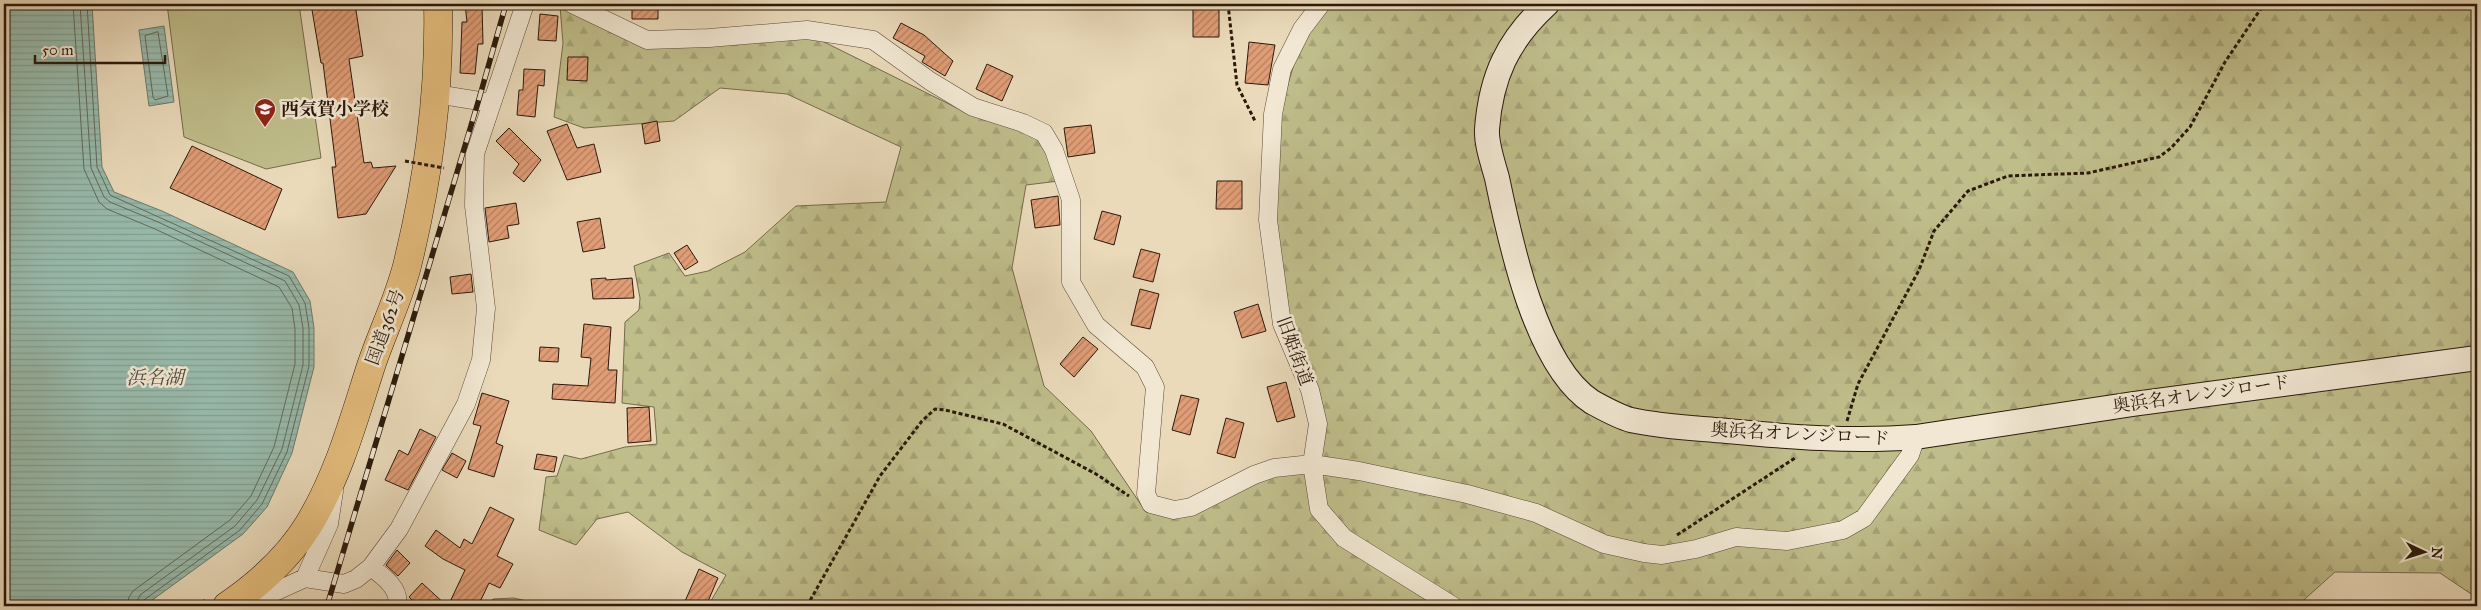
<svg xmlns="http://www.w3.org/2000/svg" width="2481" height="610" font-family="'IM FELL Great Primer','Noto Serif JP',serif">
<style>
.forest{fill:url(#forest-firs);stroke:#756b4a}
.garden{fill:#bfbd8a;stroke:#756b4a}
.water{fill:url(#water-rules);stroke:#6c7a6b}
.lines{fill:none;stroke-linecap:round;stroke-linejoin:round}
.shore{stroke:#626a5b;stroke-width:1}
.building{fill:url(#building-hatch);stroke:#2b190a}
.street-casing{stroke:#5b4936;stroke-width:19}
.secondary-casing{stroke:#2b190a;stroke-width:26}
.highway-casing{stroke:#2b190a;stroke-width:29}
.path{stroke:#2b190a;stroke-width:3;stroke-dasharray:4 2.5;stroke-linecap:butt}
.street{stroke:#f1e7d2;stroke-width:18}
.secondary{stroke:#f1e7d2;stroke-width:24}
.highway{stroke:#e5bd7d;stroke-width:28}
.rail-casing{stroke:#2b190a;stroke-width:5.5}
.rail{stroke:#f1e7d2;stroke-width:4;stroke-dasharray:11;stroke-linecap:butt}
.path-bridge{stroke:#2b190a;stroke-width:3;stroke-dasharray:4 2.5;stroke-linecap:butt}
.labels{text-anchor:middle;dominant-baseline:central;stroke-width:5;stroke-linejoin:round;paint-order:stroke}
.poi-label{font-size:18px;font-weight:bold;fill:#2b190a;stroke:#f1e7d2;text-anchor:start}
.street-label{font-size:18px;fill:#2b190a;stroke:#f1e7d2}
.water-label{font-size:19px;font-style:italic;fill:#4c4a3b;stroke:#f1e7d2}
</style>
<defs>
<pattern id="forest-firs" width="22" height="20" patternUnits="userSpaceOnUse" patternTransform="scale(1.25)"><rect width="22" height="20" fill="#bfbd8a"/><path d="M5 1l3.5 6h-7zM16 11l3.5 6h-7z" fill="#a4a276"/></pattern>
<pattern id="water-rules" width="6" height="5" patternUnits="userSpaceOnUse" patternTransform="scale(1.25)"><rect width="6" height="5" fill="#98bbac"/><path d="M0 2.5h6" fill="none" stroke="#83a093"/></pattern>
<pattern id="building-hatch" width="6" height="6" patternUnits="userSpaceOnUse" patternTransform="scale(1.25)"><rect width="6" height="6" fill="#e09d76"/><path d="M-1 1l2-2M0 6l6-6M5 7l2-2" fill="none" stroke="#b67f5f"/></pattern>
</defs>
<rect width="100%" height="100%" fill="#eadaba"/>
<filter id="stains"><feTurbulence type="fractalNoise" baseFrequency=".004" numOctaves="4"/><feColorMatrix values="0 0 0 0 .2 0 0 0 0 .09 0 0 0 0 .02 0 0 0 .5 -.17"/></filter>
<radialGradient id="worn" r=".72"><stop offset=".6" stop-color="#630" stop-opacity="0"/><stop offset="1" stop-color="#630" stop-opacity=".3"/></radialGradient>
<path class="forest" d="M1316,4H2477V598L2440,573L2335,572L2297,606H708L726,575L682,552L628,512L597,519L576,545L539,530L546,477L557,476L564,455L581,459L625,447L657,444L654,407L622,403L625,322L639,310L640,298L634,266L669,253L685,276L708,271L745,252L796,206L886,202L901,147L787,94L720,88L674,121L584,128L554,117L563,43L560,6L647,42L800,30L965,112L1044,133L1059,181L1026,185L1012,268L1044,386L1091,431L1146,512L1184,509L1312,463L1316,437L1271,244L1278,119L1300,43Z
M514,598L539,604L542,606H489L493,599Z"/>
<path class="garden" d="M167,4H299L321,158L266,169L184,137Z"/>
<path class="water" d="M4,4H92L102,167L114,192L162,211L293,272L310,301L314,328V367L292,453L267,507L243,534L144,606H4Z
M164,26L174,102L149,106L139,30Z"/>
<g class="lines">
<path class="shore" d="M73,4L84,169L99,202L107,209L155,229L279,287L292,308L295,329V364L274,447L251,496L230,520L133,591L129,597L127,606
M80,4L91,168L104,197L110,202L158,222L285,281L299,305L303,328V365L282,449L257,500L235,526L140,595L135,606
M87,4L97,167L110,195L289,276L305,303L309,328V366L287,452L262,504L240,530L144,600L141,606
M158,32L168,96L155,100L153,97L145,36Z"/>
</g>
<path class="building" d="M311,4H355L363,56L349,59L364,163L371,162L373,168L396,166L366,214L338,218L332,167H336L323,63H321Z
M465,4H482L483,44H478L475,74L460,73L462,22H467Z
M632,4H658V19H632Z
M1193,4H1219V37H1193Z
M540,14L558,16L556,41L538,40Z
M901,23L924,35L953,61L945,76L922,62L925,56L893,38Z
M1249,42L1275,45L1268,85L1245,83Z
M568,57H588L587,81L567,80Z
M987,64L1013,76L1002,101L976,89Z
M524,69L545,70L544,86L538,85L535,117L517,115L519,90H523Z
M657,121L660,141L645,144L642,124Z
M567,124L577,148L594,144L601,172L567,180L547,131Z
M1091,125L1095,153L1068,157L1064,128Z
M509,128L541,160L524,182L513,173L519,164L496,141Z
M192,146L282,189L265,230L170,188Z
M1217,181H1242V209H1216Z
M1058,196L1060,225L1035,228L1031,200Z
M516,203L519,224L507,226L509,238L489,242L485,208Z
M1102,211L1121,216L1114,245L1094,239Z
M600,218L605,248L583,252L577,222Z
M687,245L698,262L685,270L674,253Z
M1141,249L1160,254L1153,282L1133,277Z
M471,274L473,292L452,294L450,277Z
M606,278V280L632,278L634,298L593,299L591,279Z
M1140,289L1159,294L1150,329L1131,325Z
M1258,304L1266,331L1242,338L1234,312Z
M584,324L611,327L608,370H617L615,403L552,399L553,384L588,386L591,358L581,357Z
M1083,337L1098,349L1074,377L1060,364Z
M540,347L559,348L558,362L539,361Z
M1286,382L1295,417L1277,422L1267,387Z
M482,393L509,401L496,443L503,446L494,477L468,469L481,426L473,424Z
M1181,395L1199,399L1190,435L1172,430Z
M649,407L651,441L628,443L627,408Z
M1226,418L1244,423L1235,458L1217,453Z
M420,429L436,437L408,490L385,480L399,450L408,455Z
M452,453L466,461L457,478L442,470Z
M537,454L557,457L554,472L534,469Z
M490,507L514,519L497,556L513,564L500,588L489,583L478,606H448L465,570L443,559L425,546L436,530L460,548L464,539L472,544Z
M397,550L410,563L398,576L386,565Z
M699,569L718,578L706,606H683Z
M422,583L447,606H418L409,597Z"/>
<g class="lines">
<g class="street-casing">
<path id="street" d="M572,4L647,40L709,38L807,30L873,40L930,81L973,107L1023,123L1044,133L1054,150L1071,200V282L1096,325L1145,367L1155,387L1146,494L1151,504L1174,510L1191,507L1254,475L1274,468L1312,464L1359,471L1467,494L1536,513L1604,544L1644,553L1662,555L1696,549L1736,537L1787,541L1843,530L1864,518L1910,455L1916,437
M1321,4L1302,29L1282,69L1273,114L1268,220L1282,324L1310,390L1318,424L1312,464L1319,509L1344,538L1453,606
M436,94L492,103
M371,567C383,576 401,589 397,606
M305,578L329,524L334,491
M249,606L270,594L305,578L344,584L356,579L371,567L399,529L466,404L481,360L486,308L474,206L475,154L525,4"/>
</g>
<g class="secondary-casing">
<path id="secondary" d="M1547,4C1508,40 1491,76 1487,129C1486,144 1493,163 1497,178C1510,241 1536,366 1592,402C1603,408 1619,417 1631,420C1662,427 1695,428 1727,431C1790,437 1853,442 1916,437L2133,404L2477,358"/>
</g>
<g class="highway-casing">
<path id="highway" d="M227,606C259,584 289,557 309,524C338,476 353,422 370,369C381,335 398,301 407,266C428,181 440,91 438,4"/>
</g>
<path class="path" d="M1228,4L1237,85L1255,121
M1847,421L1858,384L1919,270L1934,231L1968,191L2008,176L2088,173L2159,157L2171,148L2190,127L2225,62L2264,4
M1677,535L1795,458
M196,606L206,600
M807,606L880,476L922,421L935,409L945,410L1003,424L1096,474L1129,496"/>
<use href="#street" class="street"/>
<use href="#secondary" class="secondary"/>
<use href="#highway" class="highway"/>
<g class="rail-casing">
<path id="rail" d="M327,606L479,99L506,4"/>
</g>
<use href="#rail" class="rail"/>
<path class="path-bridge" d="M405,161L444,168"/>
</g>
<defs>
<g id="school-pin" transform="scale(1.125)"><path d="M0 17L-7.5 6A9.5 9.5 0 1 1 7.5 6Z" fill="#8f2418" stroke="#f1e7d2"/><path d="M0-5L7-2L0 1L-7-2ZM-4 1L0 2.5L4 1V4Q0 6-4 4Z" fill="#fff"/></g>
</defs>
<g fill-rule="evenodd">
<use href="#school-pin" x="265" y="109"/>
</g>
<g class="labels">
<g class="poi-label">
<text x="281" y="109">西気賀小学校</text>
</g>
<g class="street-label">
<text transform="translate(385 327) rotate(-70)">国道362号</text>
<text transform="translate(1295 351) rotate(70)">旧姫街道</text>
<text transform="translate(2201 394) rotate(-8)">奥浜名オレンジロード</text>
<text transform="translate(1800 434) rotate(3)">奥浜名オレンジロード</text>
</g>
<g class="water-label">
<text x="155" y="377">浜名湖</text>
</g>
</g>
<rect width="2481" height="610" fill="none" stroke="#eadaba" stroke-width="20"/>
<rect x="5" y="5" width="2471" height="600" fill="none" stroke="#2b190a" stroke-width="2.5"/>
<rect x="10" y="10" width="2461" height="590" fill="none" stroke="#2b190a"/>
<g transform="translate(2424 552) rotate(94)" stroke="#f1e7d2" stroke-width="4" paint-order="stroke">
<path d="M0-4L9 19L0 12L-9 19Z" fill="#2b190a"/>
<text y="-8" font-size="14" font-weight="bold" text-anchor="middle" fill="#2b190a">N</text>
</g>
<path d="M35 55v8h130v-8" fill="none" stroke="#2b190a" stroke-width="2.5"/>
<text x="42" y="55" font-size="15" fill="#2b190a" stroke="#f1e7d2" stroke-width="4" paint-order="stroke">50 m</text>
<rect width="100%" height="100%" filter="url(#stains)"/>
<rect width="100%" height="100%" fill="url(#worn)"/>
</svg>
